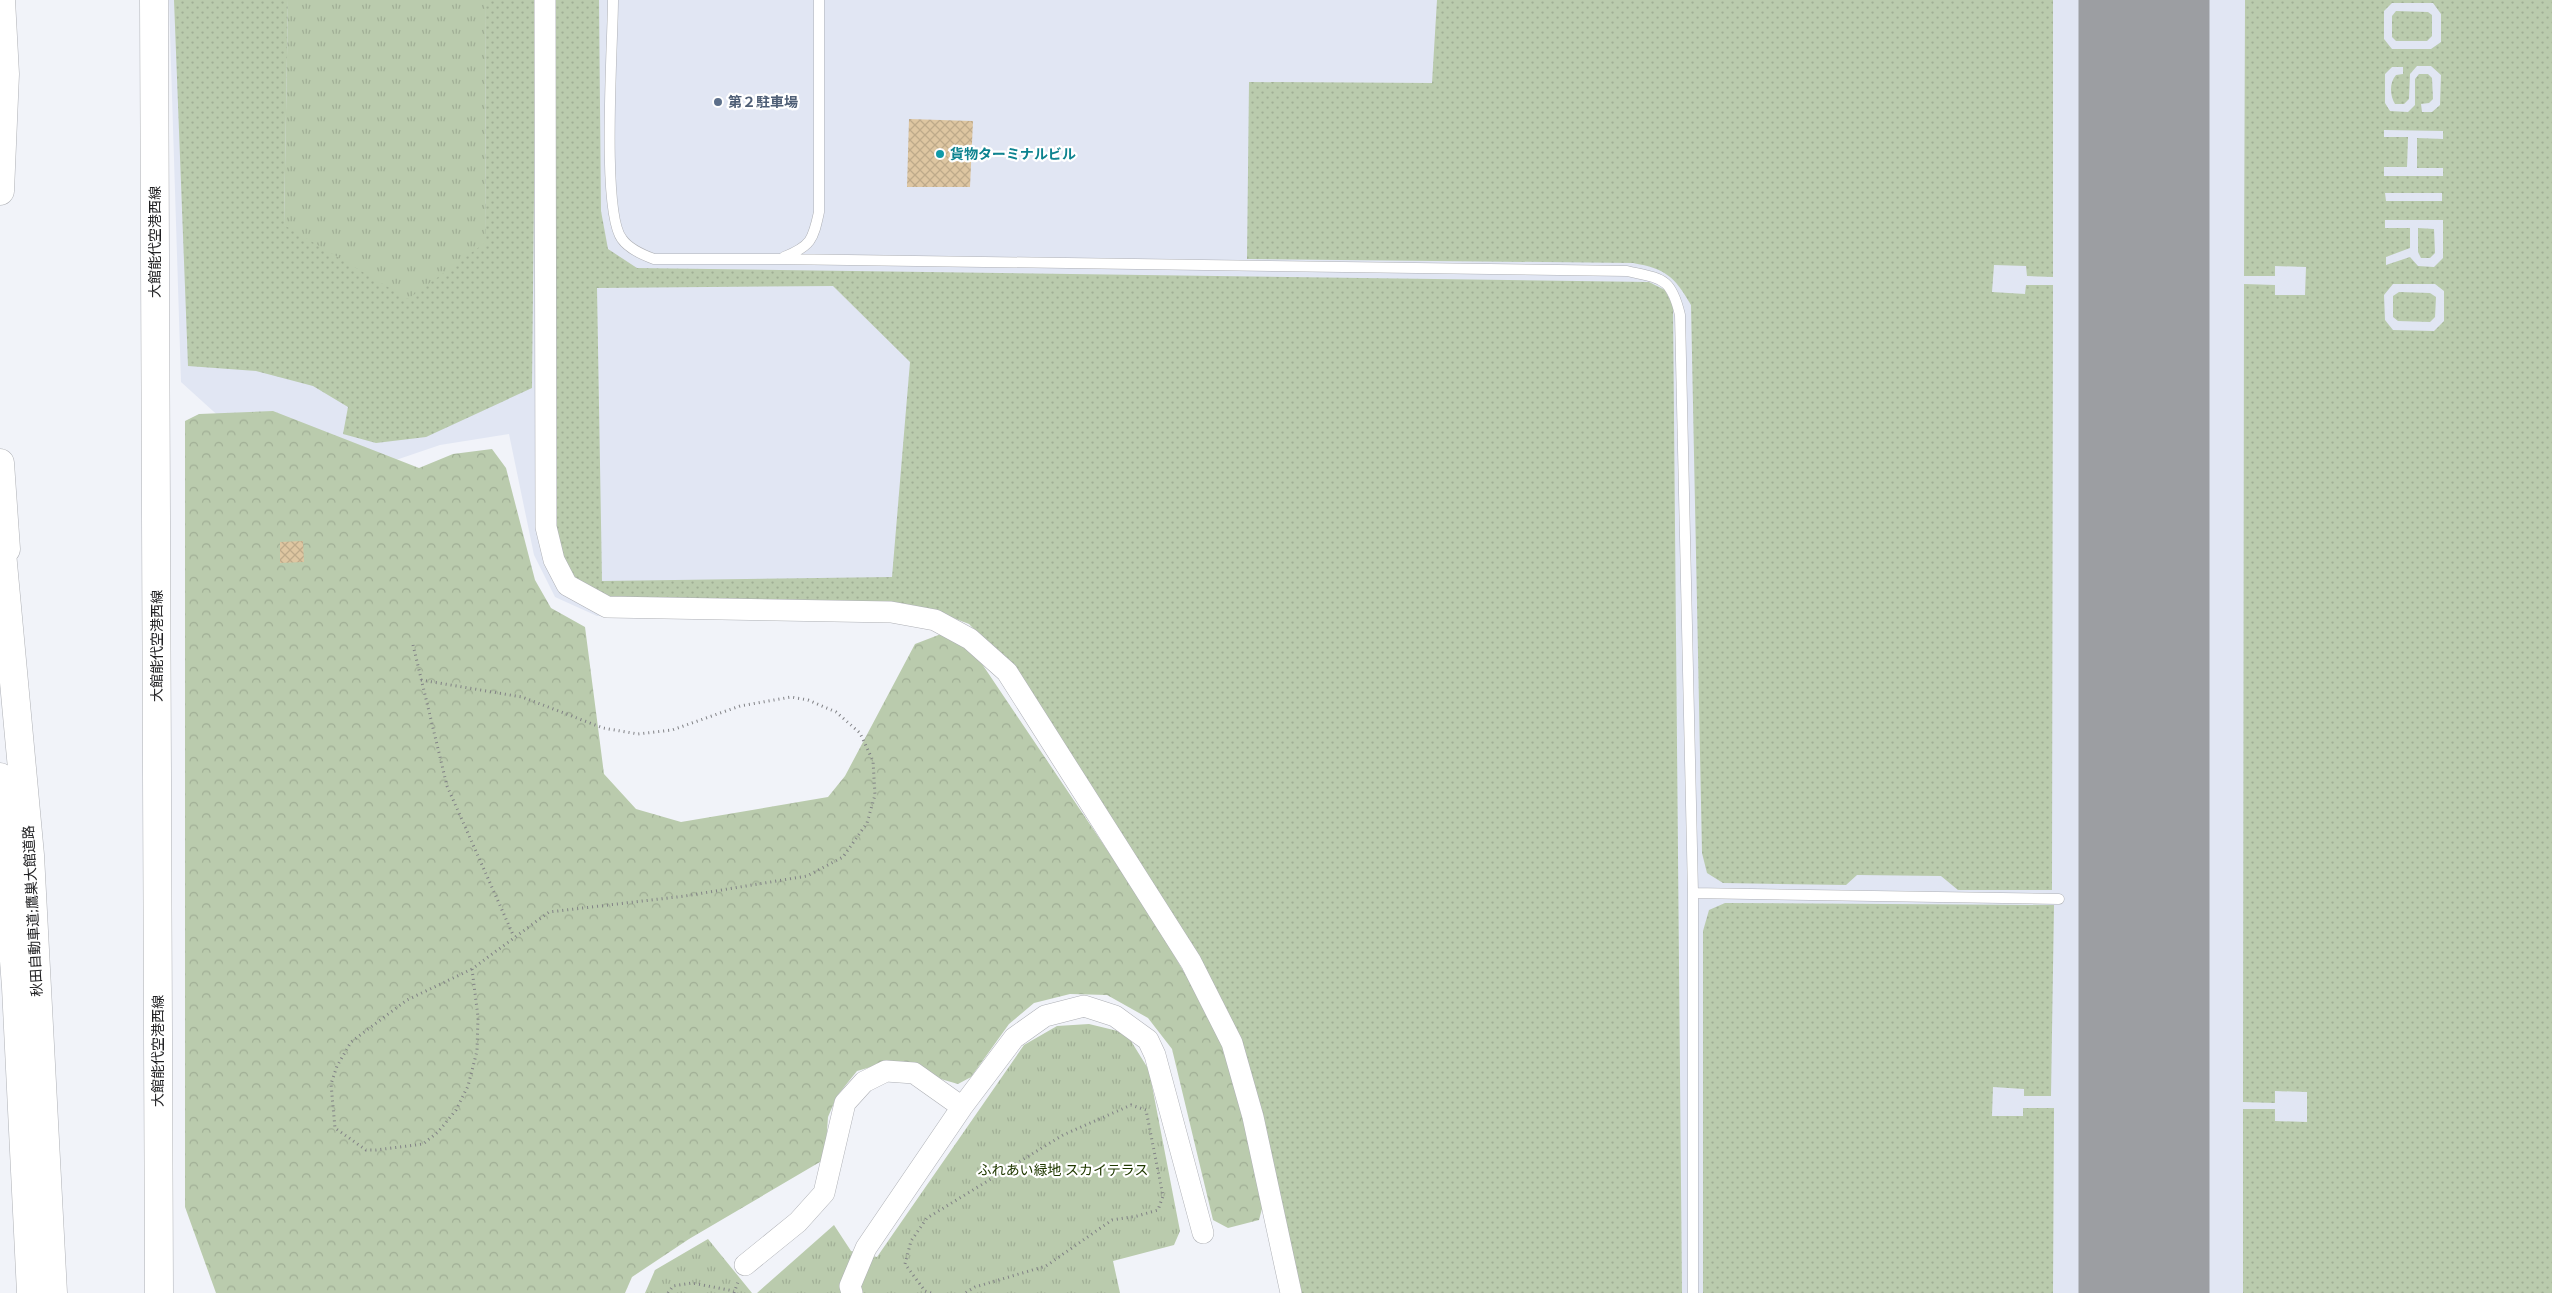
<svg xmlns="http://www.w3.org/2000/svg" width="2552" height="1293" font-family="Rubik,'Noto Sans JP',sans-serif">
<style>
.built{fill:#e1e6f3}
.grass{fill:url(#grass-dots);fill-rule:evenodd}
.forest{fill:url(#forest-crowns)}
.park{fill:url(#park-tufts)}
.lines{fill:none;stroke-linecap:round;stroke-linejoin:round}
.runway{stroke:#9c9ea2;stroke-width:131}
.building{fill:url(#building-cross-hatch)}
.service-casing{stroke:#aeb0b5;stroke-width:11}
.minor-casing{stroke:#aeb0b5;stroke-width:22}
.secondary-casing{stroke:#aeb0b5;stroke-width:29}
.motorway-casing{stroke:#aeb0b5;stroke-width:29}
.path{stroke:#808185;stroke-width:3;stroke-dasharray:1 4;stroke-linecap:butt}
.service{stroke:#fff;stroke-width:10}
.minor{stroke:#fff;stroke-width:21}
.secondary{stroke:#fff;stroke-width:28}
.motorway{stroke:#fff;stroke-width:28}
.service-dot{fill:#5c6f8a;stroke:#fff;stroke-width:2}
.culture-dot{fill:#0f9aa8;stroke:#fff;stroke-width:2}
.labels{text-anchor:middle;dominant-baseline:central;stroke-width:4.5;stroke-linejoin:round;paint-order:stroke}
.service-label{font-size:14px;font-weight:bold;fill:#4e5e75;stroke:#fff;text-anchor:start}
.culture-label{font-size:14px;font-weight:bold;fill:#0d838f;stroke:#fff;text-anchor:start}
.street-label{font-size:14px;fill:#212123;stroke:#fff}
.park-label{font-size:14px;fill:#203900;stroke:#fff}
</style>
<defs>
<pattern id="grass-dots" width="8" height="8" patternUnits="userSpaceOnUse" patternTransform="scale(1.25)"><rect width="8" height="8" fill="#bacbad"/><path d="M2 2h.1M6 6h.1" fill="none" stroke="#a0ae95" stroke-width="1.8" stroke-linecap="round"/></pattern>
<pattern id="forest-crowns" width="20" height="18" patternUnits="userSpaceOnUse" patternTransform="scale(1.25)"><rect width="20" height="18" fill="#bacbad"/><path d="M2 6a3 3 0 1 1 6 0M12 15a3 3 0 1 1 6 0" fill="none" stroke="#a0ae95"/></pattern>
<pattern id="park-tufts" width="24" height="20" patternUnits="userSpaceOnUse" patternTransform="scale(1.25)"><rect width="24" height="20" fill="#bacbad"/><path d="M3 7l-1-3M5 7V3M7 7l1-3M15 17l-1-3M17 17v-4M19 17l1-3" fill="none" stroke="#a0ae95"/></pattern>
<pattern id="building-cross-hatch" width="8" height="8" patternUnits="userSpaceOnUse" patternTransform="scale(1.25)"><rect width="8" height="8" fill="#dec6a1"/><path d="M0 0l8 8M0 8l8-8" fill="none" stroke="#beaa8a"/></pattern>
</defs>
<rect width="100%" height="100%" fill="#f1f3f9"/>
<path class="built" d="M169,0H2552V1293H1309L1196,597L900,619L597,616L555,597L534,555L509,434L440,445L390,462L224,421L181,382Z"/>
<path class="grass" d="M174,0H288L284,225L486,242L485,0H536L532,388L426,437L376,443L343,434L348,407L313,386L256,371L188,366Z
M551,0H599L601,211L608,249L637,268L1649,282L1665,290L1673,306L1682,1293H1299L1244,1054L1022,678L969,624L935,611L613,599L588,589L567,572L553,523ZM833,286L910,362L892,577L602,581L597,288Z
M1437,0H2053V277L2027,276L2026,266L1994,265L1992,292L2025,294L2026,285H2053L2052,890H1958L1941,876L1857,875L1846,885L1723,883L1707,873L1702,853L1691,305C1674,276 1666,269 1633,263L1247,259L1249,82L1432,83Z
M2245,0H2552V1293H2243V1109H2275V1121L2307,1122V1092L2275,1091V1103L2243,1102L2244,284L2275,285V295H2305L2306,267L2275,266V276H2244ZM2392,3H2433L2441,14V42L2431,49H2392L2384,39V11ZM2417,66H2431L2441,75L2440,105L2432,112H2422L2421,104L2429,103L2433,99L2432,78L2428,74H2419L2415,79V105L2408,112L2390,111L2385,103V74L2392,67H2403V74L2396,75C2389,83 2390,96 2395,104H2404L2409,99L2410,74ZM2384,130L2443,131V139L2417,138V168H2443V176H2384V167H2407L2408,137H2384ZM2385,193H2442V201H2386ZM2385,220H2443V258L2434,267L2418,266L2410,257L2386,265V257L2410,248V228H2385ZM2393,284H2435L2444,291V321L2434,331L2393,330L2385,320L2384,295Z
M2396,11L2428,12L2432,15V36L2427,41H2396L2392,37V16Z
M2418,228L2434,229L2435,253L2430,258H2421L2418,252Z
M2399,292L2430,293L2436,297L2435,317L2430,322L2398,321L2393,317V296Z
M1725,903L2054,905L2051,1096H2024V1089L1993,1087L1992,1116H2023V1108H2054L2053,1293H1703V931L1709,910Z"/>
<path class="forest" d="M273,411L419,468L453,454L492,449L506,468L535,580L551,608L585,627L604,774L636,809L681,822L828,797L845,776L915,644L941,634L976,655L1151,915L1226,1045L1263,1205L1259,1220L1228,1228L1213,1220L1172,1049L1148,1018L1107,995L1070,994L1034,1003L1009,1024L971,1077L958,1084L885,1063L857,1071L837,1096L828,1117L825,1159L689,1239L632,1277L625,1293H216L185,1207V421L199,414Z"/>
<path class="park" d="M288,0H485L486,242L408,299L284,225Z
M1089,1024L1126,1033L1149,1070L1180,1231L1174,1245L1113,1261L1120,1293H757L834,1225L851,1251L877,1257L1024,1045L1057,1026Z
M708,1239L752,1293H645L655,1270Z"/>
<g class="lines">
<path class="runway" d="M2144,1293V0"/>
</g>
<path class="building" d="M909,119L973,121L970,187H907Z
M303,541L304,562L280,563V542Z"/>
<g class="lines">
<g class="service-casing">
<path id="service" d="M613,0C613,42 601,213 622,239C629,249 643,255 654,259H779L1627,271C1662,279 1671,277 1680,315L1693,893V1293
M784,257C811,246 813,240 819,212V0
M1693,893L2059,899"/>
</g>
<g class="minor-casing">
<path id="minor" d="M545,0L546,527L554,560L567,585L607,607L891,612L935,620L970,639L1007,672L1191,962L1232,1043L1253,1117L1291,1293
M745,1265L798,1222L824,1193L845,1103L864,1082L886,1071L914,1073L962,1107
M852,1293L850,1286L866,1248L962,1107L1014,1038L1045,1016L1084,1006L1115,1016L1148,1040L1155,1055L1203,1233"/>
</g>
<g class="secondary-casing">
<path id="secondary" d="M154,0L159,1293"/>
</g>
<g class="motorway-casing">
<path id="motorway" d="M0,191L5,74L1,0
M0,463L6,549
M0,531L30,855L53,1293
M0,777L16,987L31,1293"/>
</g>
<path class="path" d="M413,645L447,786L514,937
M421,680L522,697L603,728L638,734L672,730L740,706L791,697L808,700L836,712L860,733L873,761L875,795L867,823L843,857L807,876L685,896L549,912L472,969
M472,969L478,1017L477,1051L468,1086L456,1110L438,1132L423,1144L376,1150H366L335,1128L331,1084L337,1066L351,1042L407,1000Z
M668,1293L673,1286L692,1283L734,1291
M734,1293L738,1282
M931,1293L925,1291L905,1264L911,1241L927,1218L1063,1135L1131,1105L1146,1110L1163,1196L1158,1210L1137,1216L1112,1220L1046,1266L975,1287L965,1293"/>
<use href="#service" class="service"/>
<use href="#minor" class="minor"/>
<use href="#secondary" class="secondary"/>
<use href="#motorway" class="motorway"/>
</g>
<circle class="service-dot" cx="718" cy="102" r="5"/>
<circle class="culture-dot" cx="940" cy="154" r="5"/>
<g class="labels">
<g class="service-label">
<text x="728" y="102">第２駐車場</text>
</g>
<g class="culture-label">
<text x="950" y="154">貨物ターミナルビル</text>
</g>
<g class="street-label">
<text transform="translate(155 242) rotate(-90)">大館能代空港西線</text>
<text transform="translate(157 646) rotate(-90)">大館能代空港西線</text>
<text transform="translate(33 911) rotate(-93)">秋田自動車道;鷹巣大館道路</text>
<text transform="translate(158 1051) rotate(-90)">大館能代空港西線</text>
</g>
<g class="park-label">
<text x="1063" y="1170">ふれあい緑地 スカイテラス</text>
</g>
</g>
</svg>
